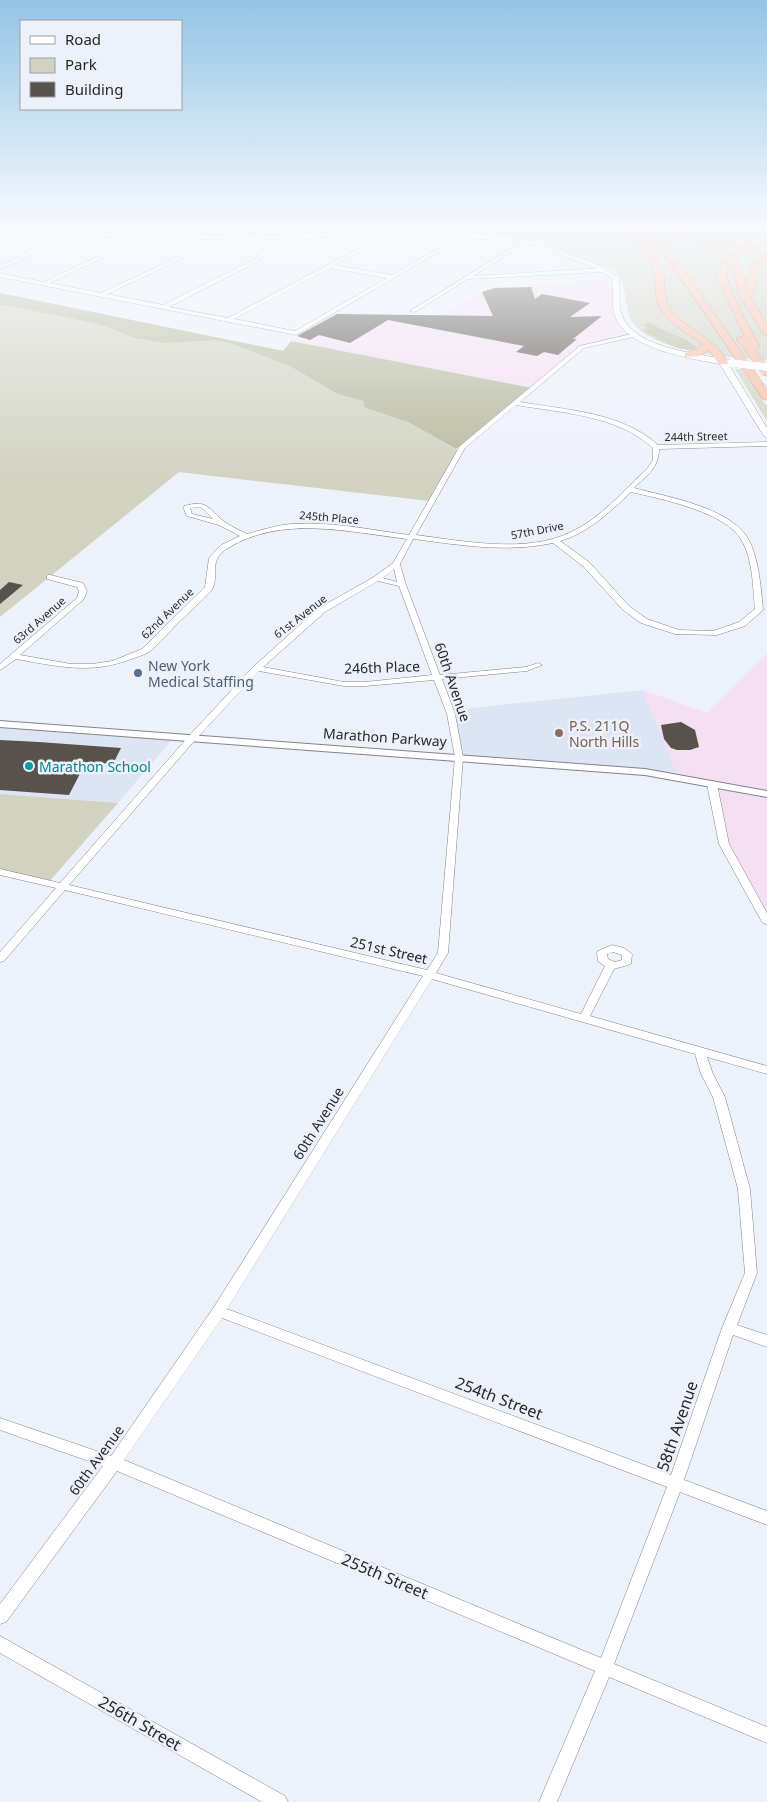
<svg xmlns="http://www.w3.org/2000/svg" width="767" height="1802" font-family="'Noto Sans',sans-serif">
<style>
.commercial{fill:#f4e0f1}
.built{fill:#dde4f4}
.green{fill:#d1d2c0}
.forest{fill:#b7b99c}
.lines{fill:none;stroke-linecap:round;stroke-linejoin:round}
.stream{stroke:#b6ddde;stroke-width:2}
.building{fill:#57524b}
.minor-casing{stroke:#7f838b;stroke-width:1}
.tertiary-casing{stroke:#7f838b;stroke-width:2}
.secondary-casing{stroke:#7f838b;stroke-width:1}
.motorway-casing{stroke:#b18877;stroke-width:1}
.minor{fill:#fff;fill-rule:evenodd}
.tertiary{fill:#fff;fill-rule:evenodd}
.secondary{fill:#fff;fill-rule:evenodd}
.motorway{fill:#fcbca0;fill-rule:evenodd}
.secondary-bridge-casing{stroke:#7f838b;stroke-width:8;stroke-linecap:butt}
.motorway-bridge-casing{stroke:#b18877;stroke-width:11;stroke-linecap:butt}
.secondary-bridge{stroke:#fff;stroke-width:8}
.motorway-bridge{stroke:#fcbca0;stroke-width:10}
.service-dot{fill:#5c6f8a;stroke:#edf1fa;stroke-width:2}
.education-dot{fill:#8d6e63;stroke:#edf1fa;stroke-width:2}
.culture-dot{fill:#0f9aa8;stroke:#edf1fa;stroke-width:2}
.labels{text-anchor:middle;dominant-baseline:central;stroke-width:5;stroke-linejoin:round;paint-order:stroke}
.far-street-label{font-size:11px;fill:#26272a;stroke:#edf1fa}
.service-label{font-size:14px;fill:#4e5e75;stroke:#edf1fa;text-anchor:start}
.street-label{font-size:14px;fill:#26272a;stroke:#edf1fa}
.education-label{font-size:14px;fill:#785e54;stroke:#edf1fa;text-anchor:start}
.culture-label{font-size:14px;fill:#0d838f;stroke:#edf1fa;text-anchor:start}
.near-street-label{font-size:16px;fill:#26272a;stroke:#edf1fa}
</style>
<rect width="100%" height="100%" fill="#edf1fa"/>
<path class="commercial" d="M608,279L613,292L611,311L636,335L586,345L532,388L291,341L301,335L296,333L330,313L441,316L487,288Z
M767,654V921L724,849L713,785L679,779L643,690L708,713Z"/>
<path class="built" d="M643,690L679,779L645,772L460,756L453,710Z
M0,725L174,737L118,803L0,794Z"/>
<path class="green" d="M0,227H767V360C735,358 650,353 631,320C624,307 628,285 616,272L532,238L438,230L401,229L298,236L100,231H0Z
M0,293L283,351L459,451L430,501L179,472L0,617Z
M735,369H741L767,406V421Z
M0,794L118,803L48,883L0,871Z"/>
<path class="forest" d="M0,227H234L228,232L0,230Z
M309,227H383L298,235L287,234Z
M428,227H499L497,230L535,237Z
M685,227H715L746,231H749L745,227H759L762,231C737,243 708,241 685,227Z
M0,293L283,351L291,341L532,388L456,449L408,422L364,407V401L338,394L290,366L230,343L215,340L166,343L152,341L135,338L105,326L57,315L0,305Z
M651,323C665,333 685,336 697,348C682,355 656,338 642,330L647,328L643,324Z"/>
<g class="lines">
<path class="stream" d="M30,227H32"/>
</g>
<path class="building" d="M531,287L535,299L542,294L590,303L570,317L602,316L573,339H577L558,355L544,352L537,356L516,352L524,346L388,320L350,343L319,335L310,340L297,336L337,314L493,316L482,292L495,288Z
M9,582L23,585L0,604V590Z
M681,722L695,730L699,747L690,750H677L671,748L664,739L661,725Z
M0,740L39,742L121,748L113,764L86,762L69,795L27,792L0,790Z"/>
<g class="lines">
<g class="minor-casing">
<path id="minor" d="M48,230L52,231C40,250 22,262 0,269V265C20,258 37,248 48,230Z
M371,231L375,232C371,251 350,257 334,265L392,275L440,247L450,233L454,234L444,249L296,335L0,277V273L44,282L100,255L120,233H124V235L104,257L50,283L101,293L178,257L198,235H202V237L182,259L107,294L163,305L257,258L271,238H275L261,260L169,307L228,318L363,246L369,240ZM330,268L387,278L295,331L234,319Z
M525,240L529,241L473,276L604,268L607,270L604,272L468,279L415,312L410,311Z
M636,333L638,334V336L584,348L520,402C566,410 622,412 658,445L767,442V446L659,449C659,468 647,475 634,488C668,497 734,508 750,542C759,562 761,588 763,610L745,626L717,635L675,634L641,623L623,610L583,566L553,543C505,553 461,545 413,539L400,564L406,585L440,675L526,667L538,663L542,665L527,671L442,679L455,714L463,757L448,953L436,973L581,1014L605,966L598,961L597,953L598,951L612,945L624,948L632,954L631,964L614,969L590,1016L767,1066V1074L707,1057L713,1074L725,1097L750,1189L757,1273L737,1325L767,1335V1347L733,1335L684,1480L767,1511V1525L680,1492L614,1664L767,1727V1743L609,1677L557,1802H539L595,1671L117,1471L6,1622L0,1624V1604L103,1466L0,1430V1418L111,1456L214,1307L423,976L65,890L4,961L0,962V952L56,888L0,875V869L60,883L189,736L254,666L319,608L374,577L393,563L407,539C348,532 282,515 228,548C206,561 221,578 211,591C201,602 189,612 178,623C169,632 159,644 149,652C144,655 137,657 131,659C91,675 56,666 16,659L0,670V664L77,598L79,591L77,587L47,579V575H50L83,583L87,591L84,599L20,655L71,664H92L112,661L142,649L205,587L209,558L221,545L240,536L219,525L187,516L183,507L184,506C209,499 207,509 225,522C232,527 239,530 247,534C262,530 277,525 292,524C331,521 371,530 409,535L460,446L580,346ZM516,405C562,413 617,415 653,448V460L647,469C623,491 601,518 571,532C527,554 463,541 416,535L465,448ZM631,492C661,499 727,512 742,541C753,560 753,588 755,609L739,622L713,631L679,630L647,619L629,606L589,562L560,541C588,533 610,512 631,492ZM201,507L213,519L192,514L190,508ZM394,569L397,582L383,578ZM378,581L399,586L432,675L365,682H344L263,667L325,612ZM259,671L344,686H365L434,680L447,714L455,757L438,953L427,970L69,885L195,740ZM613,952L622,955V960L615,962L608,959L607,954ZM432,979L695,1054L701,1074L713,1097L738,1189L745,1273L722,1328L671,1475L227,1309ZM222,1318L667,1487L601,1658L124,1460Z
M712,781L717,784L729,844L767,913V925L762,922L719,844L707,784Z
M0,1636L285,1796L288,1802H262L0,1653Z"/>
</g>
<g class="tertiary-casing">
<path id="tertiary" d="M0,721L645,769L767,791V797L645,775L0,727Z"/>
</g>
<g class="secondary-casing">
<path id="secondary" d="M391,227L514,237L534,241L598,265L618,277C622,289 617,303 622,315C634,350 704,354 735,361V365H729L767,428V438L763,435L720,364C688,358 629,350 615,316C610,304 615,290 611,278L594,267L532,245L514,241L433,236L404,229L356,236L254,240L0,235V231C130,230 261,244 391,227Z"/>
</g>
<g class="motorway-casing">
<path id="motorway" d="M620,227H630C646,238 661,258 664,277C665,288 664,298 670,308C684,330 712,334 728,362L727,364H719L709,350L699,356L685,357V353L697,349L702,344C688,333 671,325 661,310C654,299 656,288 654,276C650,253 634,242 620,227Z
M646,227H654L767,389V400L763,399Z
M670,227H681L714,239L767,237V243C754,248 734,254 728,268C721,282 753,332 760,347L755,350L767,365V376L763,375L736,338L744,336L716,275C722,257 736,250 752,243C727,249 689,246 670,227Z
M767,254V261L759,267L754,294L750,297L767,324V335L763,334L739,295L732,266L740,264L746,284L752,264Z"/>
</g>
<use href="#minor" class="minor"/>
<use href="#tertiary" class="tertiary"/>
<use href="#secondary" class="secondary"/>
<use href="#motorway" class="motorway"/>
<g class="secondary-bridge-casing">
<path id="secondary-bridge" d="M732,363L767,367"/>
</g>
<g class="motorway-bridge-casing">
<path id="motorway-bridge" d="M720,251L737,266"/>
</g>
<use href="#secondary-bridge" class="secondary-bridge"/>
<use href="#motorway-bridge" class="motorway-bridge"/>
</g>
<linearGradient id="sky" x2="0" y2="1"><stop stop-color="#94c4e4"/><stop offset="0.47" stop-color="#f7f9fd"/><stop offset="1" stop-color="#f7f9fd" stop-opacity="0"/></linearGradient>
<rect width="767" height="479" fill="url(#sky)"/>
<circle class="service-dot" cx="138" cy="673" r="5"/>
<circle class="education-dot" cx="559" cy="733" r="5"/>
<circle class="culture-dot" cx="29" cy="766" r="5"/>
<g class="labels">
<g class="far-street-label">
<text transform="translate(696 436) rotate(-1)">244th Street</text>
<text transform="translate(329 517) rotate(5)">245th Place</text>
<text transform="translate(537 530) rotate(-11)">57th Drive</text>
<text transform="translate(167 613) rotate(-44)">62nd Avenue</text>
<text transform="translate(300 616) rotate(-38)">61st Avenue</text>
<text transform="translate(39 620) rotate(-41)">63rd Avenue</text>
</g>
<g class="service-label">
<text x="148" y="665">New York<tspan x="148" dy="16">Medical Staffing</tspan></text>
</g>
<g class="street-label">
<text transform="translate(382 667) rotate(-2)">246th Place</text>
<text transform="translate(453 682) rotate(71)">60th Avenue</text>
<text transform="translate(385 737) rotate(4)">Marathon Parkway</text>
<text transform="translate(389 950) rotate(13)">251st Street</text>
<text transform="translate(318 1123) rotate(-58)">60th Avenue</text>
<text transform="translate(96 1460) rotate(-54)">60th Avenue</text>
</g>
<g class="education-label">
<text x="569" y="725">P.S. 211Q<tspan x="569" dy="16">North Hills</tspan></text>
</g>
<g class="culture-label">
<text x="39" y="766">Marathon School</text>
</g>
<g class="near-street-label">
<text transform="translate(499 1398) rotate(21)">254th Street</text>
<text transform="translate(677 1426) rotate(-71)">58th Avenue</text>
<text transform="translate(385 1576) rotate(23)">255th Street</text>
<text transform="translate(140 1723) rotate(30)">256th Street</text>
</g>
</g>
<rect x="20" y="20" width="162" height="90" fill="#edf1fa" stroke="#9da0a7"/>
<rect x="30" y="36" width="25" height="8" fill="#ffffff" stroke="#9da0a7"/>
<text x="65" y="45" font-size="15" fill="#26272a">Road</text>
<rect x="30" y="58" width="25" height="15" fill="#d1d2c0" stroke="#9da0a7"/>
<text x="65" y="70" font-size="15" fill="#26272a">Park</text>
<rect x="30" y="82" width="25" height="15" fill="#57524b" stroke="#9da0a7"/>
<text x="65" y="95" font-size="15" fill="#26272a">Building</text>
</svg>
